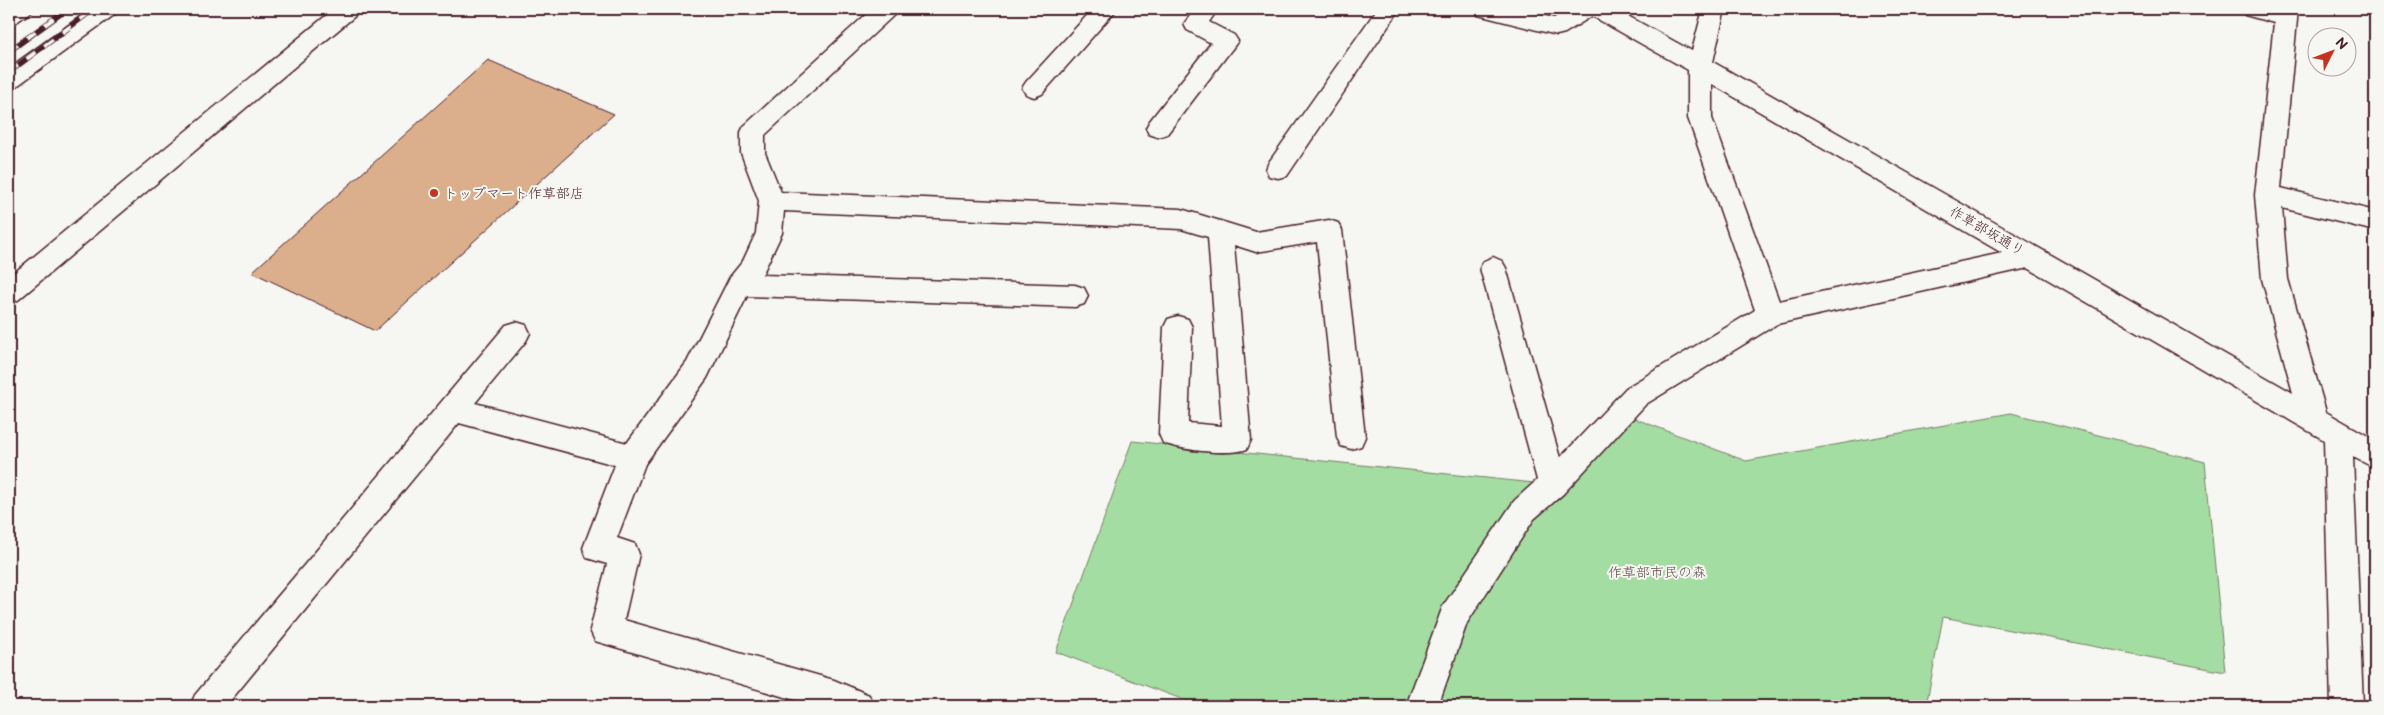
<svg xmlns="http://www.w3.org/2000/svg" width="2384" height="715" font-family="'Balsamiq Sans','Klee One',sans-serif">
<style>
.green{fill:#a4dda2;stroke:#777e66}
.building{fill:#dbaf8c;stroke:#4a1f2b}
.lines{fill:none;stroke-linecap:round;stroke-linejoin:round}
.minor-casing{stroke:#4a1f2b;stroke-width:3}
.highway-casing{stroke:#4a1f2b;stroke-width:3}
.minor{fill:#f6f6f2;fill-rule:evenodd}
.highway{fill:#f6f6f2;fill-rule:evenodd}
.rail-casing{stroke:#4a1f2b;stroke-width:5.5}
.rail{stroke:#f6f6f2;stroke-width:4;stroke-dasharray:11;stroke-linecap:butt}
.poi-dot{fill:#c8321e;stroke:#f6f6f2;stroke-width:2}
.labels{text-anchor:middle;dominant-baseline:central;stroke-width:4;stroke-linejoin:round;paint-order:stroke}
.poi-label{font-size:14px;fill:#4a1f2b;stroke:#f6f6f2;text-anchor:start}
.street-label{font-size:14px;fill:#4a1f2b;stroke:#f6f6f2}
.park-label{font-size:14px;fill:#604e49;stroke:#f6f6f2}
</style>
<rect width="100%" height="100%" fill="#f6f6f2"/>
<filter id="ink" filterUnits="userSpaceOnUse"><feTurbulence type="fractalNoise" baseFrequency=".02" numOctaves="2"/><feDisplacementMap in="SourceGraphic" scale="10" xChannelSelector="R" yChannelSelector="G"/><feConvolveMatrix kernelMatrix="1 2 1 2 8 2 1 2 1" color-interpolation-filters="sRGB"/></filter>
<g filter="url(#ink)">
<path class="green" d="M2011,413L2205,462L2225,672L1943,617L1926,706H1200L1056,652L1132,441L1553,485L1628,416L1746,461Z"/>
<path class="building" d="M488,60L614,114L375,331L252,272Z"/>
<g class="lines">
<g class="minor-casing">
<path id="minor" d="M334,9H359L356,15L18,300L9,303V277Z
M872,9H897L894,15L765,135V153L781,192L1181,209L1256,232L1329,220L1338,223L1342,230L1365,437L1361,446L1351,449L1341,446L1337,437L1317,242L1256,252L1234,245L1251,440L1247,449C1228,456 1182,450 1163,443L1159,434L1164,327L1168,319L1178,316L1188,319L1192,327L1188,423L1222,426L1208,237L1181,229L784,211L782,233L762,275L1075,285L1084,288L1088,296L1084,304L1075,307L747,296L707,378L645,464L617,538L635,544L639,554L624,620L834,680L869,695L874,706H815L595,641L590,630L607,564L587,558L583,548L615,465L459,423L226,706H190L195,695L506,325L516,322L526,325L530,333L526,341L475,403L627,443L687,362L730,277L743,261L756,233L759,201L741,153V132L744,126Z
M1093,9H1117L1042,94L1034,97L1026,94L1022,88L1026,82Z
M1195,9H1218L1209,22L1234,35L1238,41L1167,134L1158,137L1149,134L1146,128L1149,122L1211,43L1187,30L1184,24Z
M1377,9H1400L1287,176L1278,178L1269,176L1266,169L1269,162Z
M1475,9H1516L1554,18L1569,9H1615L1692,51L1703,9H1725L1713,62L2293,393L2262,279L2255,195L2274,23L2245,15L2242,9H2298L2281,188L2375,211V231L2282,208L2288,279L2326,412L2375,440V468L2353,457L2363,706H2331L2324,440L2028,268L1777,324L1646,404L1563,494L1534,519L1467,623L1438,706H1406L1443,606L1514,501L1537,480L1480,268L1484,261L1493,257L1502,261L1506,268L1560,458L1626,388L1755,310L1688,118V70L1592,16L1565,33L1557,35L1478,15ZM1712,84L2002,253L1779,301L1712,118Z"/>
</g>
<g class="highway-casing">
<path id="highway" d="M38,9H64L61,15L17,47L9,49V29Z
M91,9H117L114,15L17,86L9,88V68Z"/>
</g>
<use href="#minor" class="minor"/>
<use href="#highway" class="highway"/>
<g class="rail-casing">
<path id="rail" d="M9,51L67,9
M9,72L94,9"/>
</g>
<use href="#rail" class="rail"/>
</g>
</g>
<circle class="poi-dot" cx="434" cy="193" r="5"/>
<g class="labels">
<g class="poi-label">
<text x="444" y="193">トップマート作草部店</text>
</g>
<g class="street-label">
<text transform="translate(1987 231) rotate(30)">作草部坂通り</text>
</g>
<g class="park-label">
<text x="1657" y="572">作草部市民の森</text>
</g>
</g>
<rect width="2384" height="715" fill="none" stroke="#f6f6f2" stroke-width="30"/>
<rect x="15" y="15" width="2354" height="685" fill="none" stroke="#4a1f2b" stroke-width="2" filter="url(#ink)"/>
<g transform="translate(2332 52) rotate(48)"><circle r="24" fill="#f6f6f2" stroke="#b1a0a2"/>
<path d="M0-4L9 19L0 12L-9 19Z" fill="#c8321e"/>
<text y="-8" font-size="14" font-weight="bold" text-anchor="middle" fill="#4a1f2b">N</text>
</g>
</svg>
